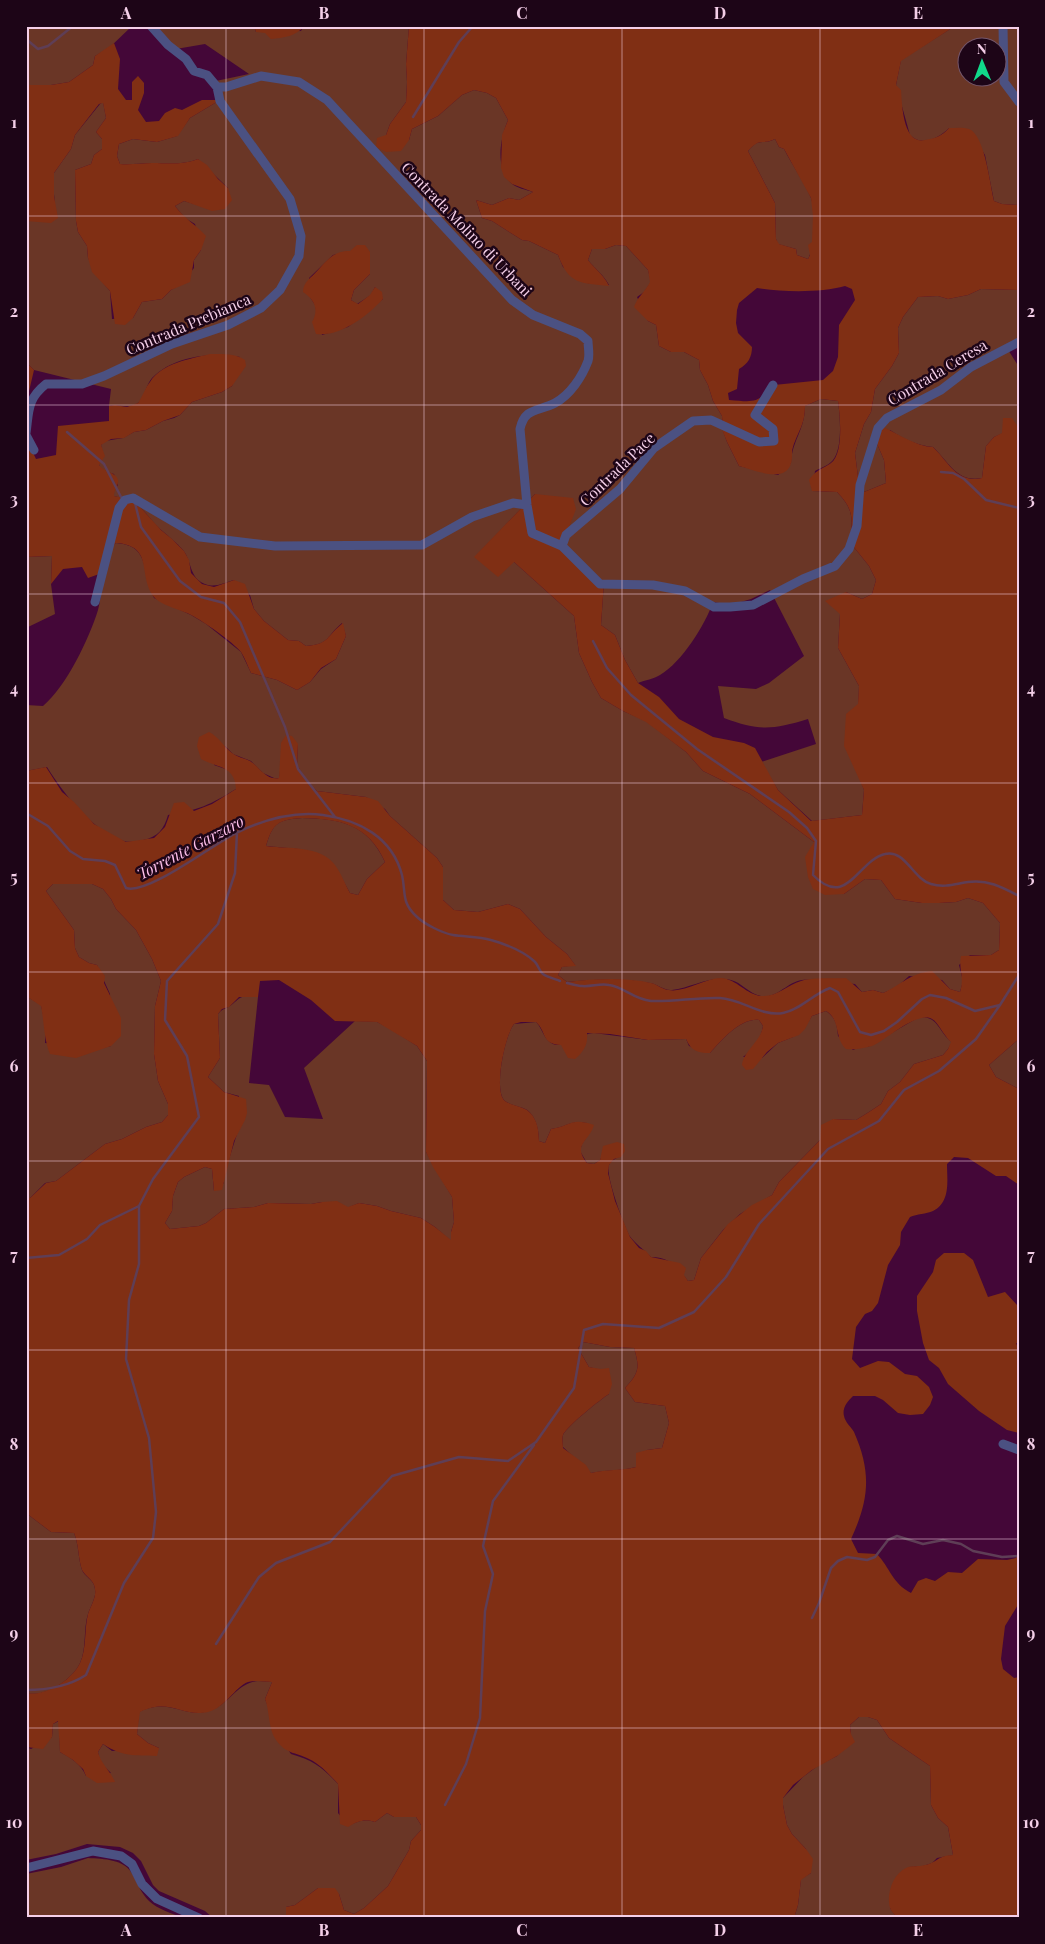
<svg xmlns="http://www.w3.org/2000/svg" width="1045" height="1944" font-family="'Playfair Display',serif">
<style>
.green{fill:#6a3626;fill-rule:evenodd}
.forest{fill:#802f14;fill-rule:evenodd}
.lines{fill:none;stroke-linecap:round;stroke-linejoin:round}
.stream{stroke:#5e3e56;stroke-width:2.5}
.street{stroke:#4b5182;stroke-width:9}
.grid{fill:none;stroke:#f4cfe8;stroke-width:1;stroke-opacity:0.55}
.labels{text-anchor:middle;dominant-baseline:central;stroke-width:5;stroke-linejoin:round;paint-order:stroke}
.street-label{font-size:15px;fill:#f4cfe8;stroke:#1d0517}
.water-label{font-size:16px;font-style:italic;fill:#fdbfea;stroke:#1d0517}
.neatline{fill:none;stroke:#f4cfe8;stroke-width:2}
.grid-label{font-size:16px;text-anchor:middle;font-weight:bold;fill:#f4cfe8}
</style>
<rect width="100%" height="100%" fill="#440738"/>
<path class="green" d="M26,26H254L256,32L301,31L304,26H409L406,64L407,82L406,102L390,124L386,135L409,140L412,129L438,116L462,95L474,90L487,93L496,98L508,120C500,139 495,167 511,183C516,188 527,190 533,192L519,200L509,198L492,205L476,200L482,218L492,221L522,240L529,241L558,255L563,267L587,283L609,285C604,275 595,269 588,260L592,249H605L616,245L626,246L648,270L651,282L644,292L637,297L648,321L656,325L659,346L671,352H684L699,360L700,370L708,385L713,401L722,416L723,431L727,442L739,466L778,475L791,463C792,440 805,430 805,406L821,399L838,401C840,416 843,448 833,460C829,465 821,468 815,471L813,491L837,492C853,508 854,520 849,541L869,566L876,580L872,594L862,599L846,592L840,614L838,648L859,686L856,768L864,790L862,815L812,821L778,790L761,762L816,744L808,719C772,730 759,731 724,718L718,686L756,689L769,683L804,656L770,590L751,599L731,605L713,602C705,625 682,662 660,675C654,679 645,680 638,683L625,660L615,635L601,625L604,582L563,543L535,494L475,557L514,562L574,616L579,653L592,682L601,698L623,711L646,721L686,752L703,771L750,794L814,842L844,894L865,879L881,880L895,899L922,903H939L956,902L968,898L983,903L1000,923L999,950L991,955H970L959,965L963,981L960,992L950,989L942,980L909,976L897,987L883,993L873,990L862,992L855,984C841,983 816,979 802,980C787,982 777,999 761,996C749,994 741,982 731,980C710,975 692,988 672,990C664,991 658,984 650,983C623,978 595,979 567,982L558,975L562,967L575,965L567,954L546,937L520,909L508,904L478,912L454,910L443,900V867L437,858L390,816L385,809L366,797L317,791L308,783L297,765L298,744L281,765L279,778H274L263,773L251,761L233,754L225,746L214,765L231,771L236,779V789C210,805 199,810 168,815C164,829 158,837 143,840C138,841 129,843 124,841C92,831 64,794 47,767L26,771V705L43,706C66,687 89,639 98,610C103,592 102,571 104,552L116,543C137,545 142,553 146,572C147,581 151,590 154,598L191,615L206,624L241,652L251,673L277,680L297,690L310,682L321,669L336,659L346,636L342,623C326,636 331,644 306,646L299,641L288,640L264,621L254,609L250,595L234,580C224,583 215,588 205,584C189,578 192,561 183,550C176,542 168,536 160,529C150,520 142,505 129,500C125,497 119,498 114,496V490L118,485L114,474L102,470L99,465L102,451L101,445L105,441L123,438L134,432L146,430L163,421L174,418L180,415L192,402L222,392L232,386L240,357C211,352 174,356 152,378C146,385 145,396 139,402C130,410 119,404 109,406L111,389L34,370L26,362V221H36L55,205L53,183L54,173L71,149L75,135L100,104L103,102L106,118L96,132L102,139V149L94,155L91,164L75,170L76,221L78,232L87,246L88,258L103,283L110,291L112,319L133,318L142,302L162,299L171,290L181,284L194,268V260L201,250L195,224L185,218L175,206L184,201L194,204L228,188L198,159C183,165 169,163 152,163C141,163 131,165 120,164L117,156L119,144L133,139L157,142L177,136L190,118L220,100L211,82L249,74L205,44L176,49L155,29L132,26L109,48L95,56L93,65L69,82L51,85H29L26,127ZM350,251L370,252V274L354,290L351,300L357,304L371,295L375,287L383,299L348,327L322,335L315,305L310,297L309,278L333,255Z
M955,26H1019V205L1002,204L994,201L985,155L969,130L949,128C939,138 922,147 910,135L896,85L901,60ZM968,48H998V78H968Z
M775,139L779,147L784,149C792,165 804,181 811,198C816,211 815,247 808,259L797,255L796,249L778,244L776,239L775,203L748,151C760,136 762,146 775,139Z
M981,289L1019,290V339L1005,345L1019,367V438L1018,427L994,437L986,446L982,478C957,483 949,462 933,447C918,446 902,438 890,430L875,439L884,460L886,483L864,492L859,485L855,453L864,424L871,412L875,389L892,366L899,353L898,328L903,317L918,297L938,296L948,299L968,295Z
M52,556L51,584L55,614L26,628V557Z
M302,818C340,819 367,823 385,862L367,879L358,895L350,893L340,875L298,849L266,846C273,823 277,820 302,818Z
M53,884H92L103,889L111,899L116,909L136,930L152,959L161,981L155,1006L154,1054L158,1081L168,1104V1115L162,1122L146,1127L122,1139L105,1144L56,1181L45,1183L30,1198H26V996L41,1005L46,1028L45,1043L97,1049L111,1046L110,994L97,965L89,963L79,957L75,948L74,930L46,891Z
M247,996L258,997L249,1083L269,1085L285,1117L323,1119L304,1068L355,1021L377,1022L389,1028L417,1046L427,1061L426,1152L452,1197L454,1222L451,1232V1241L435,1227L421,1218L391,1211L377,1206L359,1203L347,1208L322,1202L311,1204L268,1203L254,1207L224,1209L206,1223L199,1226L170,1229L165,1223L172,1211L173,1196L178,1182L184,1177L205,1167L212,1169L214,1191L224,1183V1175L237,1134L239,1096L224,1092L208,1077L220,1058L218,1014C222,1009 223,1010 228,1007C236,1003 237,997 247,996Z
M826,1011C836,1018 837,1025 838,1036L853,1050L860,1047H868L919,1017C939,1016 938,1032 952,1042L948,1049L943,1055L914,1064L900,1082L888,1091L881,1104L869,1112L856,1120L833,1119L820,1140L779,1182L772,1195L740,1214L723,1230L701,1258L694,1280L688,1281C678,1267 669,1257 651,1257C644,1249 635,1244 629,1235C624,1225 605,1175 609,1165C611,1160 617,1158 621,1156L603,1153L600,1160L594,1164L587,1163L580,1151L582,1144L586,1138L587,1123C569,1120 567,1127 551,1129L545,1143L539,1141C539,1129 535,1112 523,1108C518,1106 510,1105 505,1101C493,1091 505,1035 514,1024L536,1022C543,1029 543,1039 553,1044C562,1049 582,1033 594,1033L648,1040L686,1039L689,1046L710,1053C722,1040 740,1018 759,1020L763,1026C761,1039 753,1049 743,1057L762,1058L778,1043L793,1037L808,1022L812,1016Z
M1019,1039V1089L996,1077L989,1065Z
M583,1342L610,1347L634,1348C640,1368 639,1373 625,1388L635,1402L665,1406L669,1423L662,1448L647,1450L636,1467C621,1471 606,1470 591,1473L563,1447C563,1444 562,1438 563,1435C566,1427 601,1399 609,1394L601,1370L589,1367L578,1348Z
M26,1513L51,1532L74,1533C79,1545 78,1558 82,1570C84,1576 92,1579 94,1585C98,1596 91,1604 88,1614C83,1629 87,1648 80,1663C72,1680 45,1698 26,1693Z
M258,1681L272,1682L265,1699L269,1709L271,1725L291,1754C313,1760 323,1768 338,1784V1813L348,1826C358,1821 364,1819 375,1822L387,1813L394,1817H416L421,1825V1830L411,1841L409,1850L388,1886L364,1908L354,1914L344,1910L339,1894L318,1888L295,1905L286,1907V1918H213L205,1911L159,1891L153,1885L141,1861L133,1853L120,1847L87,1844L56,1854L26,1860V1747L31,1749L52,1737L53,1724L59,1721L60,1752C71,1758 81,1764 86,1776L111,1773L100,1762L98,1752L103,1744L112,1751L159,1748L148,1743L137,1734L139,1712C170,1697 184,1719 208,1711C229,1706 236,1683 258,1681Z
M859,1717H868L877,1720L889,1738L930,1766L931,1805L938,1818L948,1827L953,1855L937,1858L932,1863L923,1866L909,1867L890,1908L897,1918H794L798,1905L801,1879L811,1873L806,1849L792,1834L787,1825L783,1805V1798L803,1777L819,1765L837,1756L851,1734L850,1725Z
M88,1858C104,1859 125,1859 133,1875C138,1884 141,1893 149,1901C157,1909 173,1914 184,1918H26V1874L61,1867Z"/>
<path class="forest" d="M254,26H304C297,36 283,38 271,39L265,33L256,32Z
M409,26H955L901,61L896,85L901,90C902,105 903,145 925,140C936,138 942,136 949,128C955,128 963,127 969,129C985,135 990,185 994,201L1002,204L1019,205V290L981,289L968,295L948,299L938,296L918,297L903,317L898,328L899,353L892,366L875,389L871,412L864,424L855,453L859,485L864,492L886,483L884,460L875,439L883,427C899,434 915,446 933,447C948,461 957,484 982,478L986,446L994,437L1002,433L1003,418H1012L1018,427L1019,1039L989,1065L996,1077L1019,1089V1185L1006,1176H996L968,1158L954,1157L947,1164C947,1180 951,1202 933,1211C926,1214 917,1214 910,1217L901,1232L900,1245L888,1265L878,1303L872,1311L865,1314L856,1327L852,1359L860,1368L878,1361L889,1362L905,1374L917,1376L929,1387L933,1397L930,1405L923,1414L910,1415L898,1413L883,1400L875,1396H853C847,1402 842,1408 844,1416C845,1422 851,1427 854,1432C872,1473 869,1500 851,1539L858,1553L877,1554C890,1568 892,1583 911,1593L918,1581L926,1578L935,1581L948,1572L962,1573L978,1559L1007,1560L1016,1558L1019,1549V1603L1005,1626L1001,1659L1003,1669L1014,1678L1019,1677V1918H897C895,1915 891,1911 890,1908C886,1894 893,1874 906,1868C912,1865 919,1867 925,1865C939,1862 936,1856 953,1855L948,1827L938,1818L931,1805L930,1766L889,1738L877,1720L868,1717H859L850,1725L851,1734L855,1742L837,1756L812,1770L793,1785L783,1798V1805L787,1825L792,1834L806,1849L813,1859L811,1873L801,1880L798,1905L794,1918H286V1907L295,1905L318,1888H335L339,1894L344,1910L354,1914L364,1908L388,1886L409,1850L411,1841L421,1830V1825L416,1817H394L387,1813L375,1822C364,1819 358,1821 348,1827L340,1824L338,1784C330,1775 320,1764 309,1759C295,1752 286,1754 276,1740C268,1729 270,1712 265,1699L272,1682C265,1682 256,1680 248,1682C235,1687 225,1708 208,1712C182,1718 170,1697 140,1712L137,1734L148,1743L159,1748L157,1756C135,1755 122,1757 103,1744L98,1752C101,1764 110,1770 115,1782L97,1783L86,1776L83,1769L73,1760L60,1752L58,1721L53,1724L52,1737L43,1749L26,1747V1693C45,1697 72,1680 80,1663C87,1648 84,1629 88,1614C91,1604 98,1596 94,1585C92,1579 85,1576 82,1570C78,1558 79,1545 74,1533L51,1532L26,1513V1198H30L46,1183L56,1181L105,1144L122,1139L146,1127L162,1122L168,1115V1104L158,1081L154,1054L155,1006L161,981L152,959L136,930L116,909L111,899L103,889L92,884H53L46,891L74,930L75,948L79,957L89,963L97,965L105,976L104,983L121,1018V1036L111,1046L76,1058L50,1054C44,1040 44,1021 41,1006L26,996V771L46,767L62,792L74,802L94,824L126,842L154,838L165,827L174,803L184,802L194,811L212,804L236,789C235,766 218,768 201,759L197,746L199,737L209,732C219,737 223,746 232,753C237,757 244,758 250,761C260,767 265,780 279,778L281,743L286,735L292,736L298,744L297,765L308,783L317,791L366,797L378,801L390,816L437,858L443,867V900L454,910L478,912L508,904L520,909L546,937L567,954L576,966L562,967L558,975L567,982C595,979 624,977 651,983C657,984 663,990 669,990C684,993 705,978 721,978C737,979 746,995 762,996C777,997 787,985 801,981C813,977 833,979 846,978L862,992L873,990L883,993C901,985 910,973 932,971L950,989L960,992C965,976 958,970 961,956L991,955L999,950L1000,923L983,903L968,898L956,902L939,903H922L895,899L881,880L865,879L844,894L825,895L813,889L808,877L805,857L814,842L750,794L703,771L686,752L646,722L623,711L601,698L592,682L579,653L574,616L514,562L498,577L474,557L535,494L573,498L576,509L563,543L604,582L601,625L615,635L625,660L638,683L659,697L679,719L713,737L744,743L755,748L778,790L811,821L862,815L864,790L844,746L846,714L858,704L859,686L838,648L840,614L825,601L846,592L862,599L872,594L876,580L869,566L849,541C854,520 853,508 837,492L812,491L809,480C817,469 821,470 831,463C844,453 840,416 838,401L821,399L805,406C805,425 798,431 793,447C791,452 793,458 791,463C786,484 754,470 739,466L727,442L723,432L722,416L713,401L708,385L700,370L699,360L684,352H671L659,346L656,325L648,321L634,307C638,296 645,292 650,282L648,270L626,246L616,245L605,249H592L588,260C595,269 604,275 609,286C581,283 569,285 558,255L529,241L522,240L492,221L482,218L476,200L492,205L509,198L519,200L533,192L512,184L504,177L501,168L502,135L508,120L496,98L487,93L474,90L462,95L438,116L412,129L409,140L401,151L386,152L376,147L377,138L386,135L390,124L406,102L407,82L406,64ZM775,139L779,147L784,149L811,198L813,216L812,242L808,245L810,255L808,259L797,255L796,249L779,244L776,239L775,203L748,151C761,136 762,146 775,139ZM845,286L852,289L855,300L839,325L838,357L833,371L823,380L774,385C757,404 754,402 729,400L728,393L737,389L739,369C748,364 752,357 752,347L738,333L736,323L737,310L739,303L757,288C781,292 821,293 845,286ZM302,818C340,819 368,824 385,862L367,879L358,895L350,893C345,884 341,873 335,865C320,845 288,849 266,846C273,823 278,820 302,818ZM279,980L311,1000L335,1021L377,1022L417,1046L427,1061L426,1152L433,1167L452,1197L454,1222L451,1232V1240L435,1227L421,1218L391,1211L377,1206L359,1203L348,1207L337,1201L322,1202L311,1204L268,1203L254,1207L224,1209L206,1223L199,1226L170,1229L165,1223L172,1211L173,1196L178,1182L184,1177L205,1167L212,1169L214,1191L222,1190L234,1141L245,1120L247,1113L246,1099L224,1092L208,1077L220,1058L218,1014L222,1009L229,1007L239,997H258L260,981ZM826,1011C841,1020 834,1038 846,1049C853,1050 870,1048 876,1044C889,1037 918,1011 932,1019C938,1022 944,1036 951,1042L948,1049L943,1055L914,1064L900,1082L888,1091L881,1104L869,1112L856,1120L833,1119L821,1125L820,1140L779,1182L772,1195L752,1205L728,1224L701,1258L694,1280L688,1281L684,1275L686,1268L680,1263L651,1257L646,1251L639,1248L630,1237L615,1201L608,1173L609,1165L614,1159L621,1157L625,1151L624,1144L617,1142L603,1146L600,1160L594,1164L587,1163C572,1144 589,1142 594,1125C571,1117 571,1126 551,1129L545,1143L539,1141C539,1126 535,1111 520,1107C515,1105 509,1104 505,1101C493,1091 505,1036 514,1024L521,1022H536C547,1032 541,1044 561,1045L568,1058L575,1059C584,1051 588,1045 587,1033L610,1034L648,1040L686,1039C691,1051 698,1053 710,1053C722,1040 740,1018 759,1020L763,1026C760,1043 744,1050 742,1065L746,1070L753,1069L767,1052L778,1043L799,1035L805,1029L812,1016ZM583,1342L610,1347L634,1348C640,1368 639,1373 625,1388L635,1402L665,1406L669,1423L662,1448L647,1450L636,1453V1467C621,1471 606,1469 591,1473L586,1465L563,1448C563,1444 562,1438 563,1435C566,1427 601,1399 609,1394L612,1384L609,1368L601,1369L589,1367L578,1348Z
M114,43L120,59L118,89L126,100H132V82L138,76L144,83V93L138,110L146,122L159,121L165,113L175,108L182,110L202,100H220L190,118L178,136L157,142L133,139L119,144L117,156L120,164C131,165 141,163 152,163C169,163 182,165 198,159L207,165L218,179L228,188L232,200L225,209L212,211L184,201L175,206C184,218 196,225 206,236L201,250L194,260L190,282L171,290L162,299L142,302L133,318L125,325L115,324L110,291L92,272L88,258L87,246L78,232L76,221L75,170L91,164L94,155L102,149V139L96,132L106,118L103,103L99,104L75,135L71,149L54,173V196L58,218L51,223L26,221V127L29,85H51L69,82L93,65L95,56Z
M357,245H365L370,252V274L354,290L351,300L358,304L370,295L375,287L382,292L383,299C367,316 341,337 316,334L312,322C319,310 315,300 303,292C303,282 311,278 318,270C328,259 334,251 350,251Z
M210,354C222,354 235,353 245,360L246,366L232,386L222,392L192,402L180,415L163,421L146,430L134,432L124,438L111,439L101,445L105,456L99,465C104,472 116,472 118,480C119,485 114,490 114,496L129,499L141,508L161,530L172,539L184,551L189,560L191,573L202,584L214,587L234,580L245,584L254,609L264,621L288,640L299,641L306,646C330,644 326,636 343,623L346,636L336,659L321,668L310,682L297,690L277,680L251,673C248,667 245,658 241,652C233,642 203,621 191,615C182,610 160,605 154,597C137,575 155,546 116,543L104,552L102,573L88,578L82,567L63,569L51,584L52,556L26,557V438L36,459L56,455L58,426L109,421V406L115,405L127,407L138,403C143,396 145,388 150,382C162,363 190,359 210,354Z
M26,362L34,370L26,404Z
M944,1253H964L973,1260L988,1297L1005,1292L1017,1305V1321L1019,1323V1344L1016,1343L1019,1350V1433L1007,1430L979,1411L948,1384L939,1368L929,1360L923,1343L917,1311V1296L933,1272L936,1260Z"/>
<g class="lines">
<path class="stream" d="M26,39L38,49L48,46L73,26
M413,117L459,42L473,26
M67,432L104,464L121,497
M941,472L953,473L964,479L986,500L1019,508
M135,503L141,527L180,581L201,597L224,603L240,622L285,727L298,769L335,817
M593,641L607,668L631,695L697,749L789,812L807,828L816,841L813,875C847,910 858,860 885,854C905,849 913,879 931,884C944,888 955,884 968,882C987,879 1002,887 1019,896
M26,813L48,826L70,851L83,859L105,861L115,865L126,888C148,895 213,844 236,833C263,820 293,811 323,815C359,820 392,837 402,875C406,892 401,902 416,916C424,924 442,933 453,935C465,937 479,936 491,940C505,944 523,951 534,961C538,964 539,971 543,974C547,977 555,979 560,981
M567,983C572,984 577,986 582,986C591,987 600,983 609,985C624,987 633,999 651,1001C674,1002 697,997 720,998C742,999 761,1017 783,1013C800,1010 813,994 830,988L838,992L860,1032L871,1035L884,1031L897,1022L922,999L930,995L946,998L975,1011L1000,1005L1019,975
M26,1258L59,1255L87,1239L100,1225L139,1206
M812,1618L819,1603L831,1568L838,1561L847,1557L867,1560L875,1557L888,1540L897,1536L923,1544L943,1540L961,1544L973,1551L1002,1557L1019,1556
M216,1644L259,1577L276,1563L330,1542L392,1476L459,1457L508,1461L536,1442L574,1388L584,1330L603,1324L659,1328L694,1312L726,1277L759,1224L828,1149L879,1121L904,1090L939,1071L976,1039L1000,1005
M26,1690C47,1690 69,1686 86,1675L124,1583L153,1538L156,1512L149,1438L126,1359L129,1300L139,1264V1206L153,1179L199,1117L187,1056L165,1020L167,981L218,924L235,873L237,832
M445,1805L466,1764L480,1718L485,1611L493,1574L483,1546L493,1501L534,1445"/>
<path class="street" d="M1003,26L1004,82L1019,102
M217,87H226L261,76L299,82L327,100L512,300L533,315L580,334L588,341C588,347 590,355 588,361C582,377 570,395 555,403C538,412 525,407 520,429L527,505L532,533L562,546L600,584L653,585L685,591L714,607H730L753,605L803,579L835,566L849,549L857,526L860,485L878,428L887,418L941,390L971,367L1019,342
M26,433C29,411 27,399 46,384H82L104,376L172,344L228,325L261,308L280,290L299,256L301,236L290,199L220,101L217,87L207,75L194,71L186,59L168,45L151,26
M26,435L34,450
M562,546L566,535L620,489L654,448L693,421L711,420L759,442L774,441L773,429L755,415L773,385
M95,602L119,508L125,500L133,498L200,537L275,546L422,545L472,517L513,503L527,505
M1003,1444L1019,1450
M26,1868L93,1851L121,1856L132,1864L142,1884L157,1899L199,1918"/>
</g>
<path class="grid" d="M226,26V1918M424,26V1918M622,26V1918M820,26V1918M26,216H1019M26,405H1019M26,594H1019M26,783H1019M26,972H1019M26,1161H1019M26,1350H1019M26,1539H1019M26,1728H1019"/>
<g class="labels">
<g class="street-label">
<text transform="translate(467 229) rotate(46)">Contrada Molino di Urbani</text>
<text transform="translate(188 324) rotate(-23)">Contrada Prebianca</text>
<text transform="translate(937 372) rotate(-31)">Contrada Ceresa</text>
<text transform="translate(617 469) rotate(-44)">Contrada Pace</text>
</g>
<g class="water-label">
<text transform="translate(190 847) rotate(-28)">Torrente Garzaro</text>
</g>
</g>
<rect width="1045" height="1944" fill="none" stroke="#1d0517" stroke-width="55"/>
<g transform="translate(982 62) rotate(359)"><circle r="24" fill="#1d0517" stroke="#73566b"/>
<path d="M0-4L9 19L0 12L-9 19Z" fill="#11d98a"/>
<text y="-8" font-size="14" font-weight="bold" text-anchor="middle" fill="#f4cfe8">N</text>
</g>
<rect x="28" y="28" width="990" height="1888" class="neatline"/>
<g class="grid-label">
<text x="126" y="19">A</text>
<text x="324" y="19">B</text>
<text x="522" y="19">C</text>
<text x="720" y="19">D</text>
<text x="918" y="19">E</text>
<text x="14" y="128">1</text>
<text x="1031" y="128">1</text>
<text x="14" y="317">2</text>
<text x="1031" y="317">2</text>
<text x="14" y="505">3</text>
<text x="1031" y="505">3</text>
<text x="14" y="694">4</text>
<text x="1031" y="694">4</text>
<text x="14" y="883">5</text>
<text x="1031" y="883">5</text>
<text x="14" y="1072">6</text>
<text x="1031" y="1072">6</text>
<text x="14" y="1261">7</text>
<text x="1031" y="1261">7</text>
<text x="14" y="1450">8</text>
<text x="1031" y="1450">8</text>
<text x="14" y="1639">9</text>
<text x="1031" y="1639">9</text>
<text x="14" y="1828">10</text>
<text x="1031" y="1828">10</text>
<text x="126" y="1936">A</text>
<text x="324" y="1936">B</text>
<text x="522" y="1936">C</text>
<text x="720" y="1936">D</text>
<text x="918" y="1936">E</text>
</g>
</svg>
